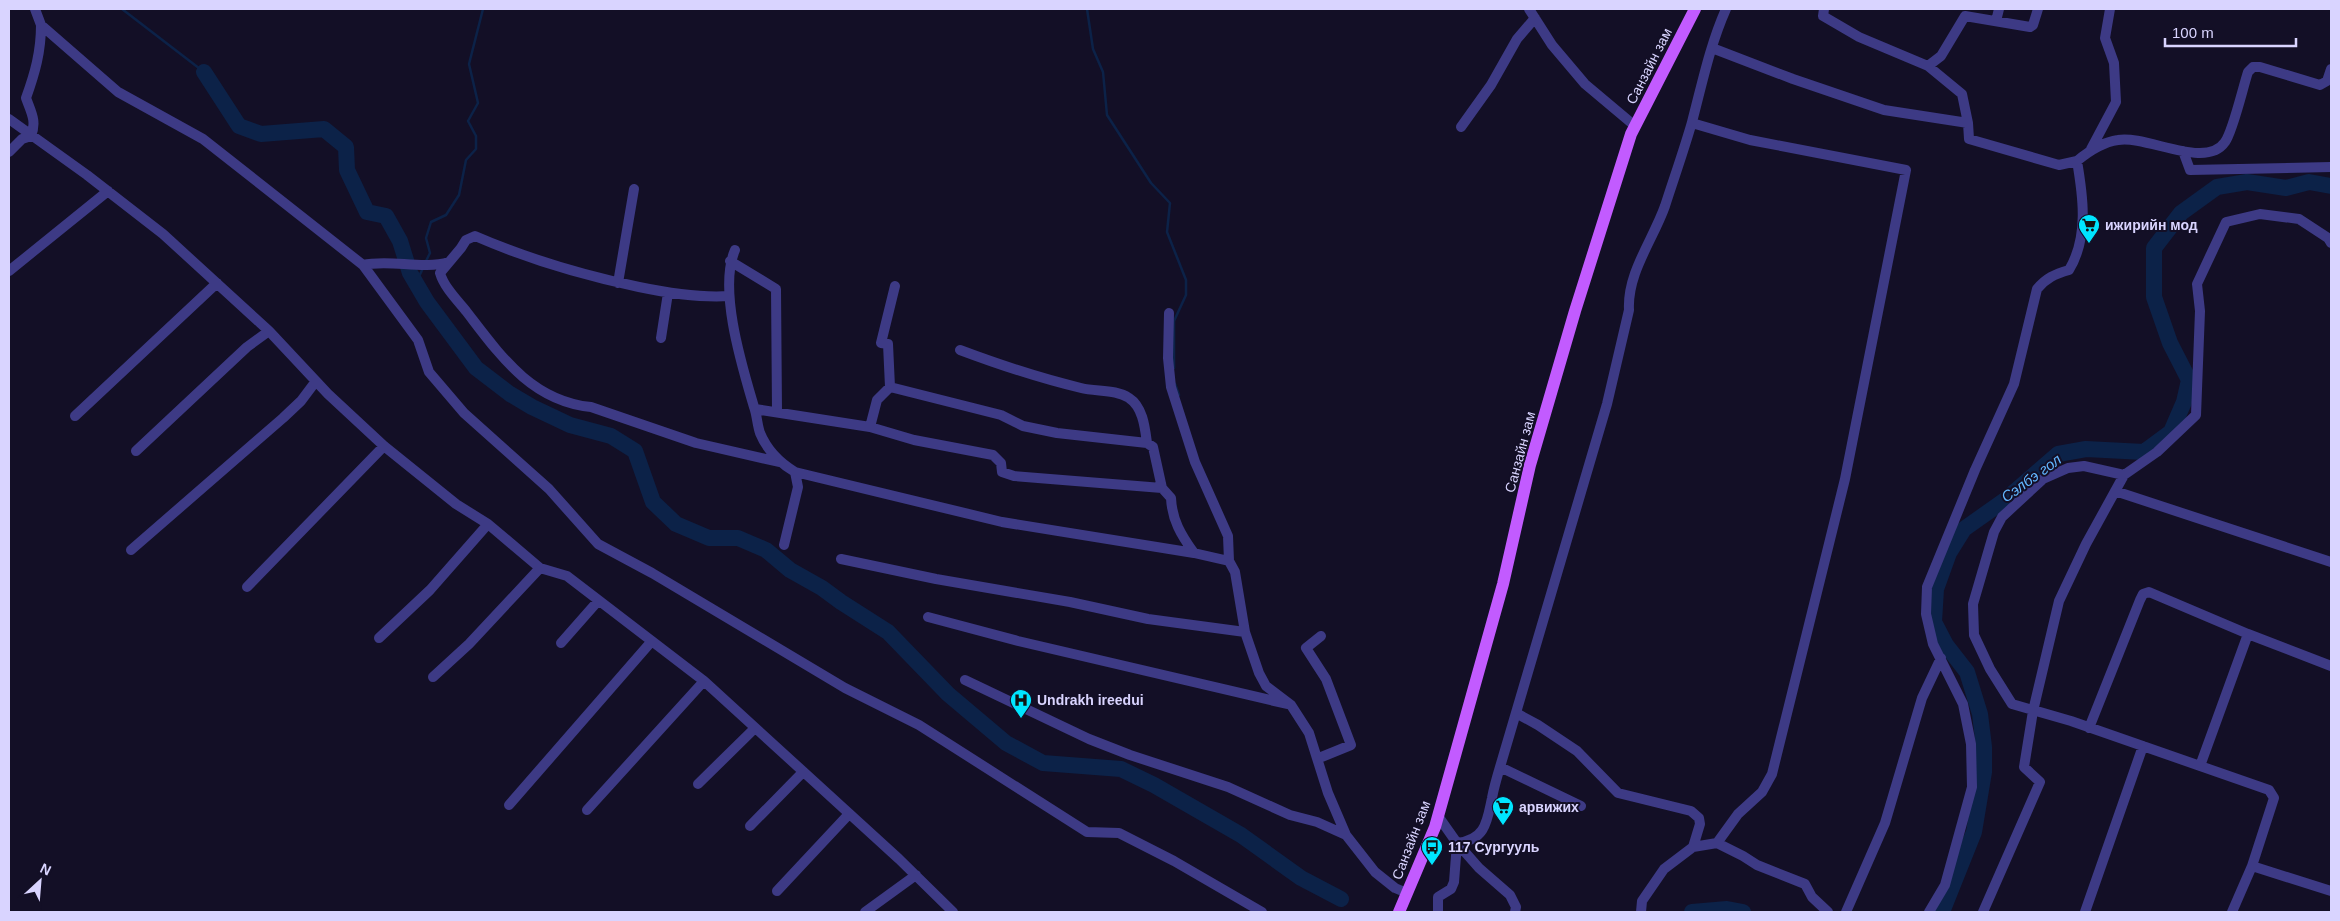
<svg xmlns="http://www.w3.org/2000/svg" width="2340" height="921" font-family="Arial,sans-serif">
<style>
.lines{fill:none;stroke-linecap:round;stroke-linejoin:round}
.stream{stroke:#0c2248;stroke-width:2.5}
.river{stroke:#0c2248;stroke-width:16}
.minor{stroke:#3d3a85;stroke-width:10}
.major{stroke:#c25bff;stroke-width:12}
.labels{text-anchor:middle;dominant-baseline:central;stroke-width:4;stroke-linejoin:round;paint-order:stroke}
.street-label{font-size:14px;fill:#d9d4ff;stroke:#130f26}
.poi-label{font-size:14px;font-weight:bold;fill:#d9d4ff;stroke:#130f26;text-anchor:start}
.water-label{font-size:15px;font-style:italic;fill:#62b6ff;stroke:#130f26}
</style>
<rect width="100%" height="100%" fill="#130f26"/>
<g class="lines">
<path class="stream" d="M122,9L204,72
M1087,9L1093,49L1103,72L1107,115L1151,183L1170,203L1167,232L1186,280V295L1174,321V368
M426,261L430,253L426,238L431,222L446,215L459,195L466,160L476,149V136L468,121L478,103L469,64L483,9
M416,283L423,268
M1175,384L1179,395"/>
<path class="river" d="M204,72L239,126L261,134L324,129L346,147L347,170L367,212L386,216L400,241L410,273L427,302L476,368L510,394L532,407L570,425L611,436L635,451L653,502L676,524L709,538H738L766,550L790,570L822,588L841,602L888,632L948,694L1006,743L1043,763L1121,769L1154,785L1241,835L1301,878L1341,899
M1692,912L1727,909L1743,912
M1942,912L1974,832L1984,772V747L1980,714L1967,672L1946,645L1934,622L1936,589L1949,553L1964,529L2005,500L2058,454L2086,449L2144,452L2171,432L2184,402L2189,380L2170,343L2154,297V248L2181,213L2217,187L2247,182L2286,188L2309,182L2331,186"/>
<path class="minor" d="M35,9L41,25L118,92L203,139L363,265L418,340L429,372L464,413L549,489L598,544L652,573L845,688L919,725L1087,832L1119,833L1174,861L1262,912
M1529,9L1552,45L1585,84L1635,126
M1824,9L1823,16L1859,37L1928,66L1962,94L1968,123L1969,139L2059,165L2077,161C2083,196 2089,237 2069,270C2055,274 2046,278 2037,289L2014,384L1975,470L1927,587L1926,614L1933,644L1963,704L1971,744L1972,787L1945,885L1929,912
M1996,21L1999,9
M1712,48L1793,79L1884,110L1968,123
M1928,66L1941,56L1965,16L2030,27L2033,25L2038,9
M9,119L87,175L163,234L269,331L328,394L384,446L456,504L488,524L540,568L567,576L704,681L899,859L953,912
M1692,123L1750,140L1906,170L1845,479L1772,774L1762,792L1738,814L1717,843
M1461,127L1491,85L1517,39L1535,18
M2091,149L2116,102L2114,63L2105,38L2110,9
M2183,151L2190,170L2331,167
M9,152L22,139L31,136C37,121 31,112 26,98C35,73 41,52 41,25
M2077,161C2089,151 2103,142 2118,140C2147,135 2206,170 2225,142C2233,131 2243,87 2248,72L2253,67H2260L2320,85L2327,81L2331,69
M735,250C718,289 742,366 754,407C757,415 757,424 760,433C767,450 780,463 795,472L1002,522L1194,553L1229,561L1235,572L1245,632L1259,673L1266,686L1291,705L1309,733L1328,793L1346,835L1375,872L1395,888L1407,893
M730,261L776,289L777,411
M363,265C390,259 423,270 449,262
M9,271L108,191
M618,283L634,189
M729,296C699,298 668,293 639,287C582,275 528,259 475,236L466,240L461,248L440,273C444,287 457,300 466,311C500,355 531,401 591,407L696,443L779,462
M1169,313L1168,358L1171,387L1195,462L1228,536L1229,561
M661,338L668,293
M960,350C1000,365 1039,378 1081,388C1096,392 1116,389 1129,398C1143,407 1145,428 1147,443L1153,447L1162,488L1171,498C1172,520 1181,535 1194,553
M890,387L888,344L881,343L895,286
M755,409L870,427L914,440L993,455L1001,463L1002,472L1014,476L1162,488
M75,416L217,283
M870,427L877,400L890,387L1001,415L1023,426L1057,433L1147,443
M136,451L247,347L269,331
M2124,475L2084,466L2068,468L2043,479L2002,517L1994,532L1973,604L1974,635L1990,669L2012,704L2071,721L2269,790L2274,798L2252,866L2232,912
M2115,491L2331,562
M784,545L798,487L795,472
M131,550L283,418L301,401L316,381
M841,559L936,579L1070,602L1148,619L1245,632
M247,587L384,446
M928,617L1018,641L1287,704
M379,638L430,590L488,524
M561,643L598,601
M433,677L469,644L540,568
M965,680L1089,739L1130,755L1228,787L1290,815L1317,822L1346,835
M1516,713L1538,725L1577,751L1618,793L1691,811L1699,818L1700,824L1693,847
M2089,728L2140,600L2143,594L2149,592L2248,634L2331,666
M1319,758L1351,745L1326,679L1306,648L1321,636
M2200,766L2248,634
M1500,767L1607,404L1629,310C1627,273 1653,240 1665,206C1674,178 1684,150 1692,122C1702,84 1710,45 1726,9
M698,784L755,728
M509,805L651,642
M587,810L704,681
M1438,816L1457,843L1479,868L1510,895L1516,907L1515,912
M750,826L803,772
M2252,866L2331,891
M777,891L849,814
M865,912L916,875
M1438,912V897L1451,889L1454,882L1457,843C1486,840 1487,821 1492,798C1494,787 1497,777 1500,767L1581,806
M1641,912L1642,901L1664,869L1693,847L1717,843L1743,856L1757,865L1805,884L1812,897L1828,912
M1846,912L1885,823L1922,698L1941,658
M1983,912L2040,782L2024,767L2033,711L2059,601L2086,544L2124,475L2157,452L2196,415L2200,311L2197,284L2226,222L2260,214L2299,219L2328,238L2331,243
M2085,912L2143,746"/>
<path class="major" d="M1399,912L1435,827L1503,584L1530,465L1575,311L1631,134L1695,9"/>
</g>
<defs>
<g id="supermarket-pin" transform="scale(1.125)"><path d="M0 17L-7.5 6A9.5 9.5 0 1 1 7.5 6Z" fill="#00e5ff" stroke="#130f26"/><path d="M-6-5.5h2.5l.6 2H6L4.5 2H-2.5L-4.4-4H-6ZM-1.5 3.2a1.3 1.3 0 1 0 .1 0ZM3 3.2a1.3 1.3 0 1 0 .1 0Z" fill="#111"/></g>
<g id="hospital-pin" transform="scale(1.125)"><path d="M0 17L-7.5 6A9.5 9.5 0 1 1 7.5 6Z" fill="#00e5ff" stroke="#130f26"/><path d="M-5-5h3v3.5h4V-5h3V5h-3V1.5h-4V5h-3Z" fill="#111"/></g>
<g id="bus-pin" transform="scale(1.125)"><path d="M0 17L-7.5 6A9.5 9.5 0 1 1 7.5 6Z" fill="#00e5ff" stroke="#130f26"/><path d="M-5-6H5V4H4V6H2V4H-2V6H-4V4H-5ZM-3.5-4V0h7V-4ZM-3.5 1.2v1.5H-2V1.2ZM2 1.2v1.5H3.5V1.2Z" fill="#111"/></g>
</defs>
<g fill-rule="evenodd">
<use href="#supermarket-pin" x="2089" y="225"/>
<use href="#hospital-pin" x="1021" y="700"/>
<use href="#supermarket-pin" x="1503" y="807"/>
<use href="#bus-pin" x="1432" y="847"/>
</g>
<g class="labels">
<g class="street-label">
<text transform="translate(1649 66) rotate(-63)">Санзайн зам</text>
<text transform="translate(1520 452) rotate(-75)">Санзайн зам</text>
<text transform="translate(1411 840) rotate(-69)">Санзайн зам</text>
</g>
<g class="poi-label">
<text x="2105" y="225">ижирийн мод</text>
<text x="1037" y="700">Undrakh ireedui</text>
<text x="1519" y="807">арвижих</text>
<text x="1448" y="847">117 Сургууль</text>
</g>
<g class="water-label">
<text transform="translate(2031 478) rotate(-36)">Сэлбэ гол</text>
</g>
</g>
<rect width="2340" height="921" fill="none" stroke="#d9d4ff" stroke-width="20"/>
<g transform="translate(40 881) rotate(26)" stroke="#130f26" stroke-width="4" paint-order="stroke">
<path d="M0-4L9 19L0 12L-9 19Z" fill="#d9d4ff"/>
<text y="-8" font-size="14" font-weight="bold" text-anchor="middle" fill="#d9d4ff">N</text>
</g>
<path d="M2165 38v8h131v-8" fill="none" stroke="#d9d4ff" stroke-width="2.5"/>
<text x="2172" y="38" font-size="15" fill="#d9d4ff" stroke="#130f26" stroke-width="4" paint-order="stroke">100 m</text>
</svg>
